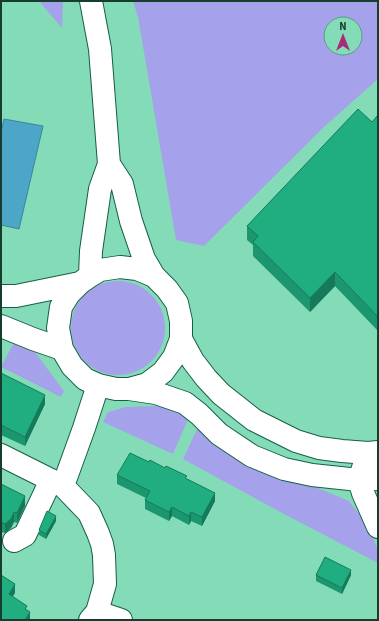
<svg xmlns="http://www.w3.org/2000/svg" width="379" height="621" font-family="'Source Sans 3',sans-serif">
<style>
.green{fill:#a5a2eb;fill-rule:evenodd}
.water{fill:#4ba6c8;stroke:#3b869a}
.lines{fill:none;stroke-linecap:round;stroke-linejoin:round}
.minor-casing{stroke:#165f46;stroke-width:24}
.major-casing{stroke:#165f46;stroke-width:24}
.minor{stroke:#fff;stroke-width:22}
.major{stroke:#fff;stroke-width:22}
.wall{fill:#1c966f}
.shaded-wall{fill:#167a5a}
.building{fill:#20ae81;stroke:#167a5a}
</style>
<rect width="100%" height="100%" fill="#83dcb7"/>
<path class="green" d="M39,1H63L62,28Z
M133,1H378V79L324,127L204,246L176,240L138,17ZM331,24H355V48H331Z
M71 328a47 47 0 1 1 94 0a47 47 0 1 1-94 0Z
M16,339L32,348L64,391L61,397L1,367Z
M159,406L189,417L173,454L103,422L108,412L126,407Z
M198,427L224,449L262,473L313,486L349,501L366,523L378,549V563L284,514L183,459Z"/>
<path class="water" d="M4,119L43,126L19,229L1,225V132Z"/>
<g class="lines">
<g class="minor-casing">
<path id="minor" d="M1,455L63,486L89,513L98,533L102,544L104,555L105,584L97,612L90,620
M378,460L368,453L359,480L363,493L378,527
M63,486L84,428L98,385
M14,541L25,535L51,480
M97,612L121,620"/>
</g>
<g class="major-casing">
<path id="major" d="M109,164L122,184L131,221L144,259L154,276
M90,276L91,251L100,189L109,164L100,49L91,1
M1,296H16L80,283L90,276L100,270L120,267L137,269L154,276L167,289L177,303L181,321V339L174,357L163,372L147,384L129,389H116L98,385L85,379L72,366L62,349L58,328L61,307L69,294L80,283
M1,326L33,339L62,349
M181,339L193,361L206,378L221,394L254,420L296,441L319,448L342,451L368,453L378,452
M129,389L156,393L185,403L199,414L219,434L252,456L284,469L312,475L359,480L378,479"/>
</g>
<use href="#minor" class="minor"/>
<use href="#major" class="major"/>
</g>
<path class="wall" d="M378,115V331L335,286L310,312L253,256V245L247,240V226L372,122Z
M1,373L45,404L25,446L1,435Z
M117,475L187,479L215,501L202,526L191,521L189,525L172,516L169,521L145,509V500L146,498L117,484Z
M1,484L25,506L17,523L14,522L11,528L5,533L1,532Z
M56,521L46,539L39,535V530Z
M316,575H351L342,594L316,581Z"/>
<path class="shaded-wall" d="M335,272V286L310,312V298Z
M45,395V404L25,446V437Z
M215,493V501L202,526V517Z
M25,496V506L17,523V513Z
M172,507V516L169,521V512Z
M14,512V522L11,528L5,533V524Z
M191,512V521L189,525V516Z
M56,516V521L46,539V534Z
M351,570V575L342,594V588Z
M15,584V593L9,603V594Z
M30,612V620H25Z"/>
<path class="building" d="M358,109L372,122L378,115V317L335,272L310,298L253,242L258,236L247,226Z
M1,373L45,395L25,437L1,425Z
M130,453L149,462L150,460L165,468L166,466L187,476L185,478L215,493L202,517L191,512L189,516L172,507L169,512L145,500L150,491L117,475Z
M1,484L25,496L17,513L14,512L11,519L5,524L1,522Z
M47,511L56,516L46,534L39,530Z
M325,557L351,570L342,588L316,575Z
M1,575L15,584L9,594L27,606L25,609L30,612L25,620H1Z"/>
<rect width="379" height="621" fill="none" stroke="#173d2e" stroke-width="4"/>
<g transform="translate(343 36)"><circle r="19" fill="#83dcb7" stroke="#589c80"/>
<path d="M0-3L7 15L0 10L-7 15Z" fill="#a72a7b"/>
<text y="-6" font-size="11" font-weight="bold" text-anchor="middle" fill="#173d2e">N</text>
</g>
</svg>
